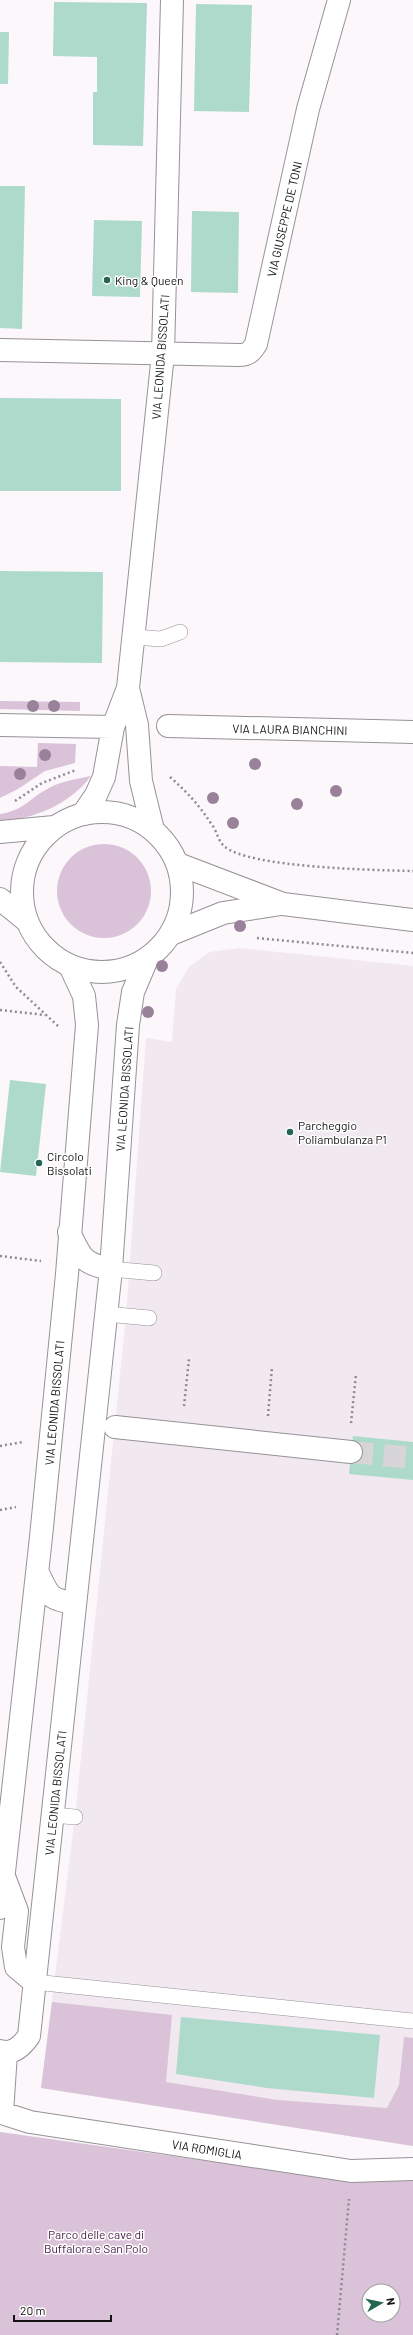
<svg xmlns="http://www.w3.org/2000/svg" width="413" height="2335" font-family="Barlow,sans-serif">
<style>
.built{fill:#f1e8f0}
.green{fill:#dac2d9;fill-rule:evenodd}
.building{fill:#addacb}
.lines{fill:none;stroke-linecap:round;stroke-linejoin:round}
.street-tunnel{stroke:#d8d5d8;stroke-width:22;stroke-dasharray:22 11;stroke-linecap:butt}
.lane-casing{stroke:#969296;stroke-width:16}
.street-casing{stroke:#969296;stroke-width:24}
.secondary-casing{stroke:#969296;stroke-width:24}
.path{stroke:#8e8b8e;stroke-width:2.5;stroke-dasharray:2 3;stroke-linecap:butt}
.lane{stroke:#fff;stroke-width:15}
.street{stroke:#fff;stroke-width:22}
.secondary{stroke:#fff;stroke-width:22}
.tree{fill:#998299}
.poi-dot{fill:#256553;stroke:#fff;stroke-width:1.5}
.labels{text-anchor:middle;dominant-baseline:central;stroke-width:3;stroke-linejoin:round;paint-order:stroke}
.street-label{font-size:12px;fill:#141314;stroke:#fff}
.poi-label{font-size:12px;fill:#141314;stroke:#fff;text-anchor:start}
.park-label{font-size:12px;fill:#492249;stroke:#fff}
</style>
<rect width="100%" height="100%" fill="#fbf7fb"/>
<path class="built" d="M240,948L413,966V2146L41,2088L75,1817L126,1316L146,1038L172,1042L176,989L189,967L210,952Z"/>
<path class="green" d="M0,701L80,702V711L0,709Z
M38,743L76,744L75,763L45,771L18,789L0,798V766L37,767Z
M91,776C69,805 35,818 0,822V814C23,811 30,798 49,788C62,781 77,779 91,776Z
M57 891a47 47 0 1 1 94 0a47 47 0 1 1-94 0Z
M52,2002L172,2015L166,2082L277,2100L387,2108L399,2085L404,2037L413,2038V2146L41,2088Z
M0,2132L350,2181L413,2180V2335H0ZM369,2291H393V2315H369Z"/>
<path class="building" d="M54,2L147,3L143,146L93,145V92H97V57L53,56Z
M196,4L252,5L249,112L194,111Z
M0,32H9L8,84H0Z
M0,186H25L22,329L0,328Z
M192,211L239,212L238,293L191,292Z
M94,220L142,221L140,297L92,296Z
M0,398L121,399V491H0Z
M0,571L103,572L102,663L0,662Z
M10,1080L46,1084L36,1176L0,1172Z
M353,1436L413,1442V1480L349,1474Z
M181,2017L380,2035L374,2098L267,2088L176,2074Z"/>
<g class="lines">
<path class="street-tunnel" d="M351,1452L413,1458"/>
<g class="lane-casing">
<path id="lane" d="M134,637L161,639L180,632
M111,1269L154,1273
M106,1314L149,1318
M52,1815L75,1817
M34,1982L413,2021"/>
</g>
<g class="street-casing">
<path id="street" d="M0,350L239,355C248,355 251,352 256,344L308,109L339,0
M128,688L137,725L141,781L153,830
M0,725L113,727
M168,726L413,732
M83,814L96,795L104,777L113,727L128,688L163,354L172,0
M178,864L283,904L413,920
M171,934L223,913L281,904
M69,1232C81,1257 82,1264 111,1269
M115,1427L351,1452
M38,1573C49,1595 48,1600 75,1603
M5,1879L17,1911L13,1947L16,1967L34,1982
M0,1908L41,1537L67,1274L87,1025L84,996L70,966
M0,2051C13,2055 22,2046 29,2036L111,1269L128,1025L133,992L147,959
M6,2053L2,2113L30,2122L351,2171L413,2169"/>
</g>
<g class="secondary-casing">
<path id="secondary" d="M22 892a80 80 0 1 1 160 0a80 80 0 1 1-160 0Z
M0,832L54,827
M0,899L27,921"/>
</g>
<path class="path" d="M170,777C187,792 200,806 212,825C217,831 218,841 224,846C248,868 376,870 413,871
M15,801L42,783L76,770
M257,938L413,953
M0,962L16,987L58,1026
M0,1010L45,1015
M0,1256L41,1261
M184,1406L189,1359
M268,1416L272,1367
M351,1423L356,1374
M0,1446L23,1442
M0,1510L16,1507
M337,2335L349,2199"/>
<use href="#lane" class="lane"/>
<use href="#street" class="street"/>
<use href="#secondary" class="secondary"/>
</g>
<g class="tree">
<circle cx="33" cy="706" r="6"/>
<circle cx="54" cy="706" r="6"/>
<circle cx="45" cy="755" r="6"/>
<circle cx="255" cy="764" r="6"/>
<circle cx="20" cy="774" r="6"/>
<circle cx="336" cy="791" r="6"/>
<circle cx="213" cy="798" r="6"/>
<circle cx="297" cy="804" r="6"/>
<circle cx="233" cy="823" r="6"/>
<circle cx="240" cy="926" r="6"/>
<circle cx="162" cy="966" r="6"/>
<circle cx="148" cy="1012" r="6"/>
</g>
<g class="poi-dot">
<circle cx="107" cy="280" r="4"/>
<circle cx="290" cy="1132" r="4"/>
<circle cx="39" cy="1163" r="4"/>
</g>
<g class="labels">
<g class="street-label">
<text transform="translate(284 219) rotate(-77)">VIA GIUSEPPE DE TONI</text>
<text transform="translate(160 357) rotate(-86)">VIA LEONIDA BISSOLATI</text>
<text transform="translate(290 729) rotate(1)">VIA LAURA BIANCHINI</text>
<text transform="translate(124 1089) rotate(-86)">VIA LEONIDA BISSOLATI</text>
<text transform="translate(54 1403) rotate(-85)">VIA LEONIDA BISSOLATI</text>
<text transform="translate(55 1793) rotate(-84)">VIA LEONIDA BISSOLATI</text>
<text transform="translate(207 2149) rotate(9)">VIA ROMIGLIA</text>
</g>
<g class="poi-label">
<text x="115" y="280">King &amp; Queen</text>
<text x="298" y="1125">Parcheggio<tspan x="298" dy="14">Poliambulanza P1</tspan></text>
<text x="47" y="1156">Circolo<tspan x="47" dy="14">Bissolati</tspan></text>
</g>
<g class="park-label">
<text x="96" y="2234">Parco delle cave di<tspan x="96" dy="14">Buffalora e San Polo</tspan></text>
</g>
</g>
<g transform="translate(381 2303) rotate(81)"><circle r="19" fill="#ffffff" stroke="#a1a1a1"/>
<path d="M0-3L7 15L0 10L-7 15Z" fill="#256553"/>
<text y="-6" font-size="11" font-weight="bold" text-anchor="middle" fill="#141314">N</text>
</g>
<path d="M14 2315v6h97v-6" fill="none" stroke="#141314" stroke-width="2"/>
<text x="20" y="2315" font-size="12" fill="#141314" stroke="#ffffff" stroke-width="3" paint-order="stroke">20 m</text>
</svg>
